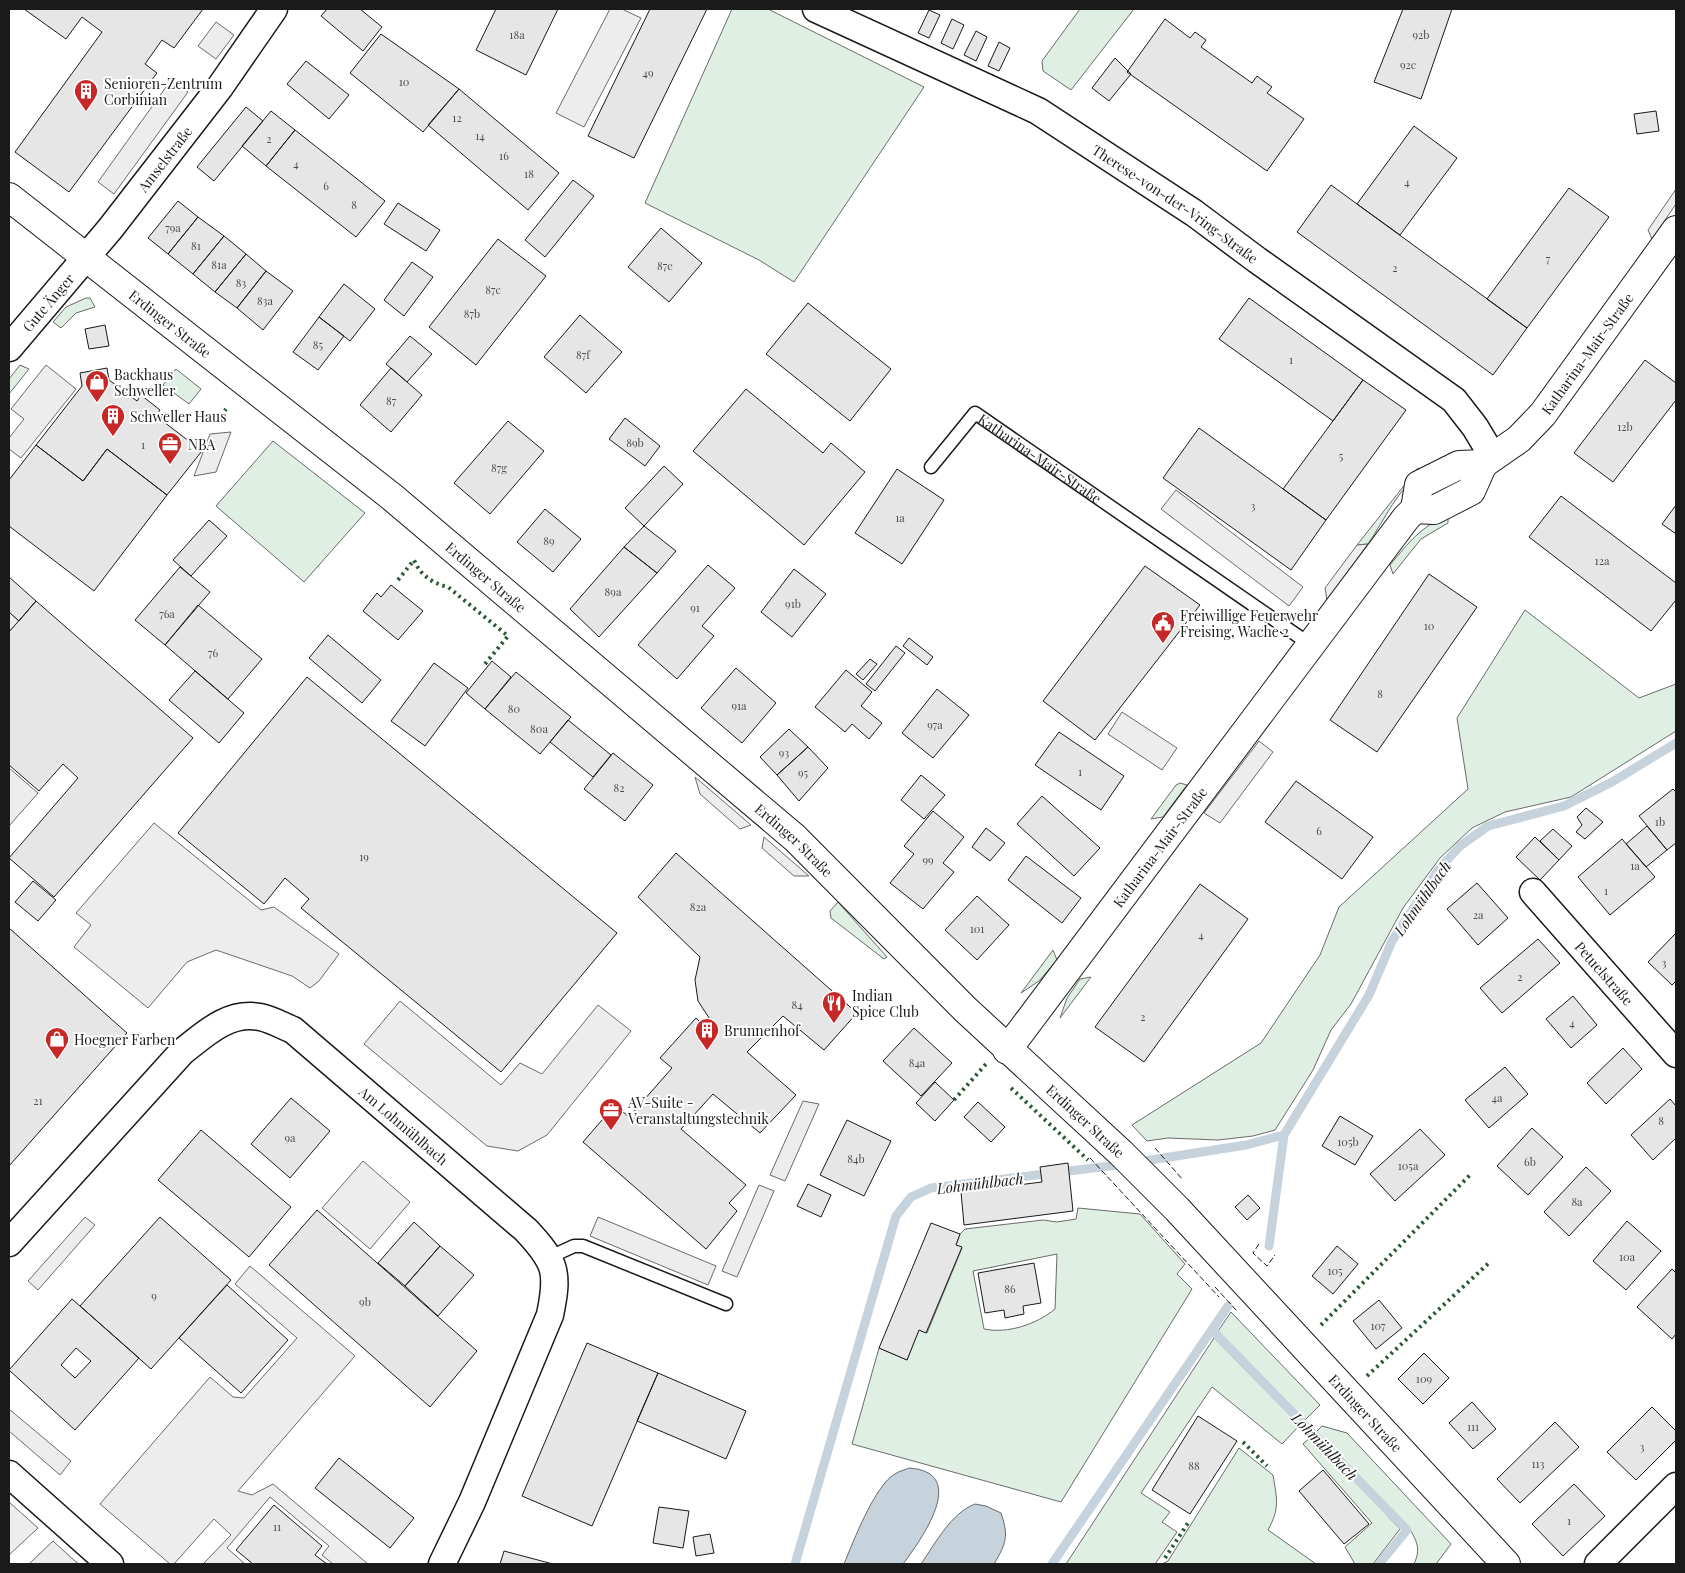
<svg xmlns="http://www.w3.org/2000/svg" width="1685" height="1573" font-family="'Playfair Display',serif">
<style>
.green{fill:#e0efe3;stroke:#6a6a6a;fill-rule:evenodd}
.parking{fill:#ededed;stroke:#6a6a6a}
.water{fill:#c6d2dc;stroke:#6a6a6a}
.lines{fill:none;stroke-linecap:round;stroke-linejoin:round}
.stream{stroke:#c6d2dc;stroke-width:9}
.building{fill:#e6e6e6;stroke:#1a1a1a;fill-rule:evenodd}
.service-casing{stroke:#1a1a1a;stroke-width:15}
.minor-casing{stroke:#1a1a1a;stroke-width:29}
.tertiary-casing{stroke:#1a1a1a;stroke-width:30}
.service{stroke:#fff;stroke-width:12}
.minor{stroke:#fff;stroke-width:26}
.tertiary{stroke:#fff;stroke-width:28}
.hedge{stroke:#2b5a34;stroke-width:4;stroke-dasharray:2.5 4;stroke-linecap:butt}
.fence{stroke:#1a1a1a;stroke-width:1;stroke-dasharray:6 2.5;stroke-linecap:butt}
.labels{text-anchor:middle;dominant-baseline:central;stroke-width:4;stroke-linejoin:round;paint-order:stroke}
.number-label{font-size:11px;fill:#4d4d4d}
.poi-label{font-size:14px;fill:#1a1a1a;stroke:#fff;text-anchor:start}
.street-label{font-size:14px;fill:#1a1a1a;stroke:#fff}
.water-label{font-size:15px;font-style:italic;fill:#1a1a1a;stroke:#fff}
</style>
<rect width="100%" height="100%" fill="#fff"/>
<path class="green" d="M732,9H768L924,87L794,282L759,260L645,203Z
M1080,9H1134L1071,90L1043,71L1042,61Z
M86,298H90L95,307L76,313L61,328L53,322L66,307Z
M20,365L29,369L9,394V379Z
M176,369L201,389L189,404L163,385Z
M273,441L365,513L304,582L216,506Z
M1418,468L1423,471C1398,488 1385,519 1368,544L1357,545Z
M1448,514V523L1421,539L1393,574L1390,565C1410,541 1419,529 1448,514Z
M1525,610L1639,698L1676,684V731L1571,797L1505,812L1472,828L1440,858L1403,908L1351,1004L1331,1030L1313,1070L1275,1130L1253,1136L1218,1140L1168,1138L1147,1141L1132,1125L1261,1043L1320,955L1339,907L1468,789L1457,718Z
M1180,783L1187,785L1163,817L1151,819L1176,785Z
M838,902L887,957L884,959L831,918L830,911Z
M1053,950L1057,960L1039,981L1021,993Z
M1091,977L1060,1018L1067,998L1080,979Z
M1078,1208L1140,1214L1185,1264L1177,1274L1192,1289L1061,1502L852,1444L879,1348L907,1360L919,1330L927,1333L962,1248L956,1245L960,1234L965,1229L1043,1220L1057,1222L1076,1219ZM1057,1254L1055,1309C1037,1324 1008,1334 984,1329L973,1271Z
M1231,1312L1320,1405L1305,1420L1218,1331Z
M1214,1338L1300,1425L1282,1444L1212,1387L1141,1493L1170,1512L1162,1522L1177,1532L1155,1564H1066Z
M1322,1426L1347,1433L1451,1544L1436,1564H1414C1421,1549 1417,1541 1409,1528L1316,1432Z
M1312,1436L1400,1529L1373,1564H1355L1345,1547L1372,1523L1303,1444Z
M1239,1448L1273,1475C1277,1499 1280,1508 1268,1530L1316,1564H1162L1168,1561Z"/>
<path class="parking" d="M610,9H622L641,18L584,127L556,113Z
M216,22L234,35L216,59L198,46Z
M171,80L188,92L114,194L98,182Z
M1676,189V204L1652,239L1648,230Z
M46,365L76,389L21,458L9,449V438L24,419L11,409Z
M231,432L216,472L194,476L210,434Z
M1176,490L1303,587L1289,606L1161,509Z
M1368,544L1327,600L1325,588L1357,545Z
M9,612L19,621L9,632Z
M1122,712L1177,748L1162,770L1108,734Z
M1259,741L1273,752L1220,823L1204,813Z
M9,768L38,793L9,826Z
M695,777L751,825L740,829L700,794Z
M154,823L261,910L274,907L339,954L319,981L310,988L292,976L216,950L187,962L148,1008L74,947L91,925L76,913Z
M764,837L809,876H794L762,848Z
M400,1001L501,1085L520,1063L542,1074L598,1005L631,1031L547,1135L518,1151L487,1146L364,1044Z
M803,1101L819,1104L785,1181L770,1175Z
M363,1161L410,1202L370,1249L322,1208Z
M759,1185L774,1191L737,1277L722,1271Z
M85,1217L95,1225L38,1290L28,1281Z
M598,1217L716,1266L708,1285L590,1236Z
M250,1266L355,1356L238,1491L252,1495L273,1484L368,1564H333L322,1555L329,1546L270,1497L227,1548L245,1564H203L231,1535L214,1519L174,1564H170L100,1504L210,1377L233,1397L244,1398L297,1338L235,1284Z
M9,1409L71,1461L60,1475L9,1431Z
M9,1502L38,1528L9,1555Z
M53,1541L76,1562L79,1564H29Z"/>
<path class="water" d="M909,1468C970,1472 921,1540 903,1564H844C853,1542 875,1485 895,1474C899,1471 905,1470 909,1468Z
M975,1504L986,1506L1001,1513C1009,1536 1006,1544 994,1564H921C935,1544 951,1513 975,1504Z"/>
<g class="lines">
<path class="stream" d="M1138,1162L1246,1145L1284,1135L1369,995L1392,941L1439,869L1460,846L1488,826L1564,806L1612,782L1676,743
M1269,1246L1284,1135
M1212,1330L1407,1530L1379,1564
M795,1564L896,1216L911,1197L931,1188L1126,1164
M1052,1564L1228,1306"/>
</g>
<path class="building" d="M24,9H203L174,48L162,40L145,64L157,73L69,192L15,152L102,32L82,17L66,39Z
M327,9H360L382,27L363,51L321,16Z
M496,9H558L526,75L476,50Z
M650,9H707L634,158L588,136Z
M1403,9H1452L1421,99L1374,82Z
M929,10L940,15L929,38L918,33Z
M952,19L964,25L953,49L941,43Z
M1165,19L1190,38L1195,32L1206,40L1201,47L1252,83L1257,76L1265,82L1272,87L1267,93L1304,119L1267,171L1127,72Z
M976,31L987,37L976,61L964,55Z
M381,34L459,89L423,132L350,73Z
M999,42L1010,48L999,71L988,66Z
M1115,58L1131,74L1109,101L1092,88Z
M306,61L349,95L329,119L287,84Z
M459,89L559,173L528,210L428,125Z
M246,107L263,121L214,181L197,167Z
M271,111L295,130L266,166L242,146Z
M1656,111L1659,131L1637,134L1634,114Z
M1414,126L1457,158L1400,235L1357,204Z
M295,130L385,201L356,237L266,166Z
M573,180L594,196L545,257L525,240Z
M1331,185L1527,328L1493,375L1297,232Z
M1569,188L1609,217L1527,328L1487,299Z
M178,201L198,217L168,254L148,238Z
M398,203L440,230L426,251L384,224Z
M198,217L224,236L193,274L168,254Z
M661,228L702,263L669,302L628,267Z
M224,236L246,254L215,292L193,274Z
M498,239L546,276L476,365L429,327Z
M246,254L266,271L237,308L215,292Z
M412,262L433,277L404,316L384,300Z
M266,271L293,291L263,330L237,308Z
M344,284L375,309L350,341L319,317Z
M1249,298L1363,380L1333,421L1219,339Z
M808,303L891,369L850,421L766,354Z
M580,315L622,352L586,393L544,357Z
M319,317L344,336L318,370L293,352Z
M105,325L109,346L89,349L85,329Z
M410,336L432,354L407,382L386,364Z
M1645,360L1676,383V400L1613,482L1574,453Z
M107,368L109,380L137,401L141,395L160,410L156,416L202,451L167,495L107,449L83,481L36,445L82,386L80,373Z
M391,368L422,395L391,432L360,405Z
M1363,380L1406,410L1326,520L1283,489Z
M746,389L823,453L831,443L865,472L804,545L693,451Z
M625,418L660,446L645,466L609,439Z
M508,421L544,451L490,514L454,483Z
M1199,428L1326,520L1291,570L1163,478Z
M36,445L83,481L107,449L167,495L94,591L9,526V480Z
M664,466L683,484L644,526L625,508Z
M897,469L944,500L902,564L855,533Z
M1561,496L1676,583V600L1651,631L1529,537Z
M1676,505V534L1662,524Z
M545,509L581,539L553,572L517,542Z
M209,520L227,536L191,576L173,560Z
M644,526L676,551L657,573L624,547Z
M624,547L657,573L599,637L570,609Z
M708,565L735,588L702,626L714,636L677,679L638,645Z
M1145,566L1200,605L1095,740L1043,701Z
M180,567L210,592L165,645L135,620Z
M794,569L826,594L792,637L761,612Z
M1429,574L1477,607L1377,752L1330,720Z
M9,577L36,601L19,621L9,612Z
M391,585L423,611L398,640L363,611L377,593L381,597Z
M36,601L193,738L54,897L9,858L78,778L63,764L39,791L9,765V632Z
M198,605L262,659L228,699L165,645Z
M328,635L381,680L362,703L309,658Z
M909,638L933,657L927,665L903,646Z
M896,646L905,653L875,691L866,684Z
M870,659L877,664L863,680L856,674Z
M492,661L511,677L485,709L466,693Z
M434,663L468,688L425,746L391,721Z
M736,668L776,703L742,743L701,708Z
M846,670L872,692L861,706L882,723L869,739L852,724L845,732L815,707Z
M195,671L244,713L219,743L169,700Z
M516,672L571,717L540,754L485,709Z
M307,677L617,933L501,1072L301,908L309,899L285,878L264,904L178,833Z
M937,689L969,715L933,758L902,733Z
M568,720L611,755L593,777L550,742Z
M789,729L808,747L777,775L760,757Z
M1059,732L1124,776L1101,810L1035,765Z
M808,747L828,768L799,801L777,775Z
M613,753L653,785L625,821L584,789Z
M921,775L945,795L924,819L901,800Z
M1296,781L1373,837L1342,879L1265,822Z
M1673,789L1676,792V843L1667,850L1639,816Z
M1042,796L1100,848L1074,876L1017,824Z
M1586,808L1603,822L1585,839L1576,832L1582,825L1577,817Z
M933,811L964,837L943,863L954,872L923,909L890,883L914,854L904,846Z
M1647,826L1667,850L1646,867L1626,844Z
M986,828L1005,843L990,861L972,847Z
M1553,829L1572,846L1559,860L1540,841Z
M1535,837L1559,860L1540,880L1516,857Z
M1622,839L1655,877L1610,915L1578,877Z
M676,853L857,1013L824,1050L783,1016L747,1052L796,1095L760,1133L713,1094L681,1129L746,1185L729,1203L737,1211L706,1249L583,1142L615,1105L629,1117L672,1068L660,1058L696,1018L710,1032L715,1027L698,1001L695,980L700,957L638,897Z
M1026,856L1081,898L1062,923L1008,880Z
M33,881L56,900L38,921L15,902Z
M1477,883L1508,918L1478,945L1447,909Z
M1200,884L1248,919L1144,1062L1095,1027Z
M977,896L1009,925L977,960L945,930Z
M9,928L127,1033L9,1166Z
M1676,933V981L1672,985L1648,962Z
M1538,939L1560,963L1502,1013L1480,988Z
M1573,996L1597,1025L1571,1048L1546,1019Z
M914,1028L952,1063L921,1096L883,1061Z
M1623,1048L1642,1069L1606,1104L1587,1083Z
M1505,1067L1528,1094L1489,1128L1465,1100Z
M935,1082L954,1100L935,1121L916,1103Z
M291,1098L330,1131L290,1178L251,1144Z
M1670,1099L1676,1106V1138L1653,1160L1631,1135Z
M978,1102L1005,1127L991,1142L964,1117Z
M1340,1116L1373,1136L1355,1165L1322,1146Z
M847,1120L891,1141L864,1196L820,1175Z
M1532,1128L1563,1157L1528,1195L1497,1166Z
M1420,1129L1445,1155L1395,1201L1370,1174Z
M201,1130L291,1207L249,1257L158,1180Z
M1068,1163L1073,1211L964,1225L961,1192L1042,1182L1040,1167Z
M1586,1167L1611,1191L1569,1236L1544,1212Z
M808,1184L831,1195L821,1217L797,1206Z
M1248,1195L1260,1208L1247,1220L1235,1207Z
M317,1210L477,1351L430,1407L269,1265Z
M160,1217L231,1280L151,1369L80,1306Z
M1627,1221L1661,1251L1626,1290L1593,1261Z
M414,1222L440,1246L405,1286L378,1263Z
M931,1223L960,1234L956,1245L962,1247L926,1333L919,1330L907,1360L879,1348Z
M440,1246L474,1275L438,1316L405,1286Z
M1337,1246L1358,1264L1333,1294L1312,1276Z
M1034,1263L1041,1303L1023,1306L1024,1314L1005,1318L1004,1310L985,1313L978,1273Z
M1672,1269L1676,1273V1334L1672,1339L1637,1307Z
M227,1285L288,1340L241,1393L179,1338Z
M72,1299L139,1358L75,1430L9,1370ZM76,1348L91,1361L75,1378L61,1365Z
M1379,1300L1402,1328L1376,1349L1353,1321Z
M587,1343L658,1373L592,1526L522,1496Z
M1424,1353L1449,1378L1423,1404L1398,1379Z
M658,1373L746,1411L726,1459L637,1421Z
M1472,1402L1496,1429L1473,1449L1449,1423Z
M1652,1407L1676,1431V1440L1636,1480L1607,1452Z
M1198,1416L1237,1441L1190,1514L1152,1490Z
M1555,1422L1579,1447L1520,1503L1497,1479Z
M339,1458L414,1518L390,1548L315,1488Z
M1323,1470L1369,1524L1344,1544L1299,1491Z
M1574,1484L1605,1516L1563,1556L1532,1524Z
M274,1505L322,1546L315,1555L327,1564H253L236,1550Z
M659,1507L689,1511L683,1548L653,1543Z
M710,1534L714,1553L696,1556L693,1537Z
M504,1551L553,1564H500Z"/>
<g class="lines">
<g class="service-casing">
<g id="service">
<path id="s1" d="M931,467L975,413L1311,645"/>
<path d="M550,1257L574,1246H583L726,1304"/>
</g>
</g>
<g class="minor-casing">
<g id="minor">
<path id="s2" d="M816,9L1038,111L1194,213L1257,260L1454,400L1475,427L1493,457"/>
<path id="s3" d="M9,348L110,229L220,87L274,9"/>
<path id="s4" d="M1533,892L1676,1054"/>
<path id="s5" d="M9,1243L182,1052C205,1034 228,1011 260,1017C271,1019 283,1026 293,1030L526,1230C556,1262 559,1272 550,1315L472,1502L442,1564"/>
<path d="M9,1474L110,1564"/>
<path d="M1598,1564L1676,1486"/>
</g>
</g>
<g class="tertiary-casing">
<g id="tertiary">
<path id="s6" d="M9,197L392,497L795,838L966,1010L1121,1153L1177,1209L1506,1564"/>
<path d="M1415,509L1434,510L1471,491L1483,464"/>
<path id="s7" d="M1007,1050L1406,518L1415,509L1419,485L1459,465L1483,464L1519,439L1543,414L1676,230"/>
</g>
</g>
<use href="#service" class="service"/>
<use href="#minor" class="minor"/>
<use href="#tertiary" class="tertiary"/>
<path class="hedge" d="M217,421L226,409
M398,580L414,560C420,575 432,583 448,587L508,636L485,664
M1011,1088L1088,1160
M954,1100L986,1064
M1321,1325L1470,1175
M1367,1376L1491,1261
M1243,1442L1267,1466
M1165,1558L1190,1520"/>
<path class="fence" d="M1155,1148L1183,1180
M1090,1158L1219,1297
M1259,1244L1253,1253L1267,1266L1275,1255
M1215,1287L1237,1311"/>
</g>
<defs>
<g id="building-pin" transform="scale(1.25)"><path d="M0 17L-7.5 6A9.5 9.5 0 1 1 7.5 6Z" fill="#c62828" stroke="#fff"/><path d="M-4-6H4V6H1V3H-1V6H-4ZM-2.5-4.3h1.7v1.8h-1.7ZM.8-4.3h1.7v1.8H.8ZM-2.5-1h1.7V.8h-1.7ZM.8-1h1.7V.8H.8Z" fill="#fff"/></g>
<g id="shop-pin" transform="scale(1.25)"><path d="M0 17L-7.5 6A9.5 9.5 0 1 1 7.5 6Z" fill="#c62828" stroke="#fff"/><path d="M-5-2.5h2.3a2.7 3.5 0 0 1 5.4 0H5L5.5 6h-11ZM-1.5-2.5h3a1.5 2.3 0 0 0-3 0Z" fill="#fff"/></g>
<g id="office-pin" transform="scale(1.25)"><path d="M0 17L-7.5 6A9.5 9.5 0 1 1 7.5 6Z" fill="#c62828" stroke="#fff"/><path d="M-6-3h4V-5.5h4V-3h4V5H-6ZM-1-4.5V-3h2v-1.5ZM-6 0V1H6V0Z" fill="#fff"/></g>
<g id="civic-pin" transform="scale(1.25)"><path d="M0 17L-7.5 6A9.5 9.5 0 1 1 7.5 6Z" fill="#c62828" stroke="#fff"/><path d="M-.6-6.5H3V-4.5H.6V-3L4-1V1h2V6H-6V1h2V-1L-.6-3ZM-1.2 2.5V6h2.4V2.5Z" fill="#fff"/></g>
<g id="restaurant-pin" transform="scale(1.25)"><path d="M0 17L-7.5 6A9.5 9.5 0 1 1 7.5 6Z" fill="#c62828" stroke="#fff"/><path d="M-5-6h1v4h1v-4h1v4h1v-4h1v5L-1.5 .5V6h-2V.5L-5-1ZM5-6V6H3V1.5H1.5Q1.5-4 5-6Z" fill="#fff"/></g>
</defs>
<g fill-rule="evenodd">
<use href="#building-pin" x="86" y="91"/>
<use href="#shop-pin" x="97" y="382"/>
<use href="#building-pin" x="113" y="416"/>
<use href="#office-pin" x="170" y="444"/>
<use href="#civic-pin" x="1163" y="623"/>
<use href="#restaurant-pin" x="834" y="1003"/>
<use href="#building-pin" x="707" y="1030"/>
<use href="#shop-pin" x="57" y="1039"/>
<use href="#office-pin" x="611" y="1110"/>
</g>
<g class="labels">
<g class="number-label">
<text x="517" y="34">18a</text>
<text x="1421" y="34">92b</text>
<text x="1408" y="64">92c</text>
<text x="648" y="72">49</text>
<text x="404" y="81">10</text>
<text x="457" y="117">12</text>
<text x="480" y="135">14</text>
<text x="269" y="138">2</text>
<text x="504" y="155">16</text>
<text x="296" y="163">4</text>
<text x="529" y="173">18</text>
<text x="1407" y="181">4</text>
<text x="326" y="185">6</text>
<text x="354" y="204">8</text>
<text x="173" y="227">79a</text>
<text x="196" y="245">81</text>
<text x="1548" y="258">7</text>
<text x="219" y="264">81a</text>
<text x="665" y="265">87e</text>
<text x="1395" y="267">2</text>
<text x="241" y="282">83</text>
<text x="493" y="289">87c</text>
<text x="265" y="300">83a</text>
<text x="472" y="313">87b</text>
<text x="318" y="344">85</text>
<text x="583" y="354">87f</text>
<text x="1291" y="359">1</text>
<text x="391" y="400">87</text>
<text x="1625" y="426">12b</text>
<text x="635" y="442">89b</text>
<text x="143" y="444">1</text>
<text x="1341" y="455">5</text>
<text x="499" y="467">87g</text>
<text x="1253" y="505">3</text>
<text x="900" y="517">1a</text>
<text x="549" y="540">89</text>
<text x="1602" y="560">12a</text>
<text x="613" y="591">89a</text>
<text x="793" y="603">91b</text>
<text x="695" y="607">91</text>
<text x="167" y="613">76a</text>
<text x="1429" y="625">10</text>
<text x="213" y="652">76</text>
<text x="1380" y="693">8</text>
<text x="739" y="705">91a</text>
<text x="514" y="708">80</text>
<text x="935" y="724">97a</text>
<text x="539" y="728">80a</text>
<text x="784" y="752">93</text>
<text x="1080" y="771">1</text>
<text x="803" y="772">95</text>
<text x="619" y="787">82</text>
<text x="1660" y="821">1b</text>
<text x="1319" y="830">6</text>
<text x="364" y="856">19</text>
<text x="928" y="859">99</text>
<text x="1635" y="865">1a</text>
<text x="1606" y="890">1</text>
<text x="698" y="906">82a</text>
<text x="1478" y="914">2a</text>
<text x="977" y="928">101</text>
<text x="1201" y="934">4</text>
<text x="1664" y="962">3</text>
<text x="1520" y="976">2</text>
<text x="797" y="1004">84</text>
<text x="1143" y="1016">2</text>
<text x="1572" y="1022">4</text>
<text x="917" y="1062">84a</text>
<text x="1497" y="1097">4a</text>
<text x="38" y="1100">21</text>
<text x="1661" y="1120">8</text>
<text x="290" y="1137">9a</text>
<text x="1348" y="1141">105b</text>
<text x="856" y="1158">84b</text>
<text x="1530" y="1161">6b</text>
<text x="1408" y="1165">105a</text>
<text x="1577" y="1201">8a</text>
<text x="1627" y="1256">10a</text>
<text x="1335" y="1270">105</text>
<text x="1010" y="1288">86</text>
<text x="154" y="1295">9</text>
<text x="365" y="1301">9b</text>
<text x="1378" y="1325">107</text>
<text x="1424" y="1378">109</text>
<text x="1473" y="1426">111</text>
<text x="1642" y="1446">3</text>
<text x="1538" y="1463">113</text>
<text x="1194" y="1465">88</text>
<text x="1569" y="1520">1</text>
<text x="277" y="1526">11</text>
</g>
<g class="poi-label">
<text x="104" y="83">Senioren-Zentrum<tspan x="104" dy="16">Corbinian</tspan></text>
<text x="114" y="374">Backhaus<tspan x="114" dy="16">Schweller</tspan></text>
<text x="130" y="416">Schweller Haus</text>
<text x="188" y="444">NBA</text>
<text x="1180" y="615">Freiwillige Feuerwehr<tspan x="1180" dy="16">Freising, Wache 2</tspan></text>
<text x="852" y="995">Indian<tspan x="852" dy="16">Spice Club</tspan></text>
<text x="724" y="1030">Brunnenhof</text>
<text x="74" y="1039">Hoegner Farben</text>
<text x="628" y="1102">AV-Suite -<tspan x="628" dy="16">Veranstaltungstechnik</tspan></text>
</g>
<g class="street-label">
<text stroke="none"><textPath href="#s3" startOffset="245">Amselstraße</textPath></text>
<text stroke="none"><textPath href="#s2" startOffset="410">Therese-von-der-Vring-Straße</textPath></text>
<text stroke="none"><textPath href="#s3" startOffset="60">Gute Änger</textPath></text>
<text stroke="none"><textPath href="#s6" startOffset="205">Erdinger Straße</textPath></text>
<text stroke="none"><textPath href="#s7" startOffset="924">Katharina-Mair-Straße</textPath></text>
<text stroke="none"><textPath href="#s1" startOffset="149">Katharina-Mair-Straße</textPath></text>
<text stroke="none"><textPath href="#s6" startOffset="610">Erdinger Straße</textPath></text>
<text stroke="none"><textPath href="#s6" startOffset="1015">Erdinger Straße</textPath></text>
<text stroke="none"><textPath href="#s7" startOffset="254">Katharina-Mair-Straße</textPath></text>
<text stroke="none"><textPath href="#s4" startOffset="108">Petuelstraße</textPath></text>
<text stroke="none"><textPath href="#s6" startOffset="1420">Erdinger Straße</textPath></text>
<text stroke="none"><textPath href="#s5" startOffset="528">Am Lohmühlbach</textPath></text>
<text stroke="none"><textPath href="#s6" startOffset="1825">Erdinger Straße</textPath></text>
</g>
<g class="water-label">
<text transform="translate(1422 898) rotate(-55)">Lohmühlbach</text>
<text transform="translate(980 1183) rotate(-7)">Lohmühlbach</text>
<text transform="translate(1325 1446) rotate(46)">Lohmühlbach</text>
</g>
</g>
<rect width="1685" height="1573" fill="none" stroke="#1a1a1a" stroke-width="20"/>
</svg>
